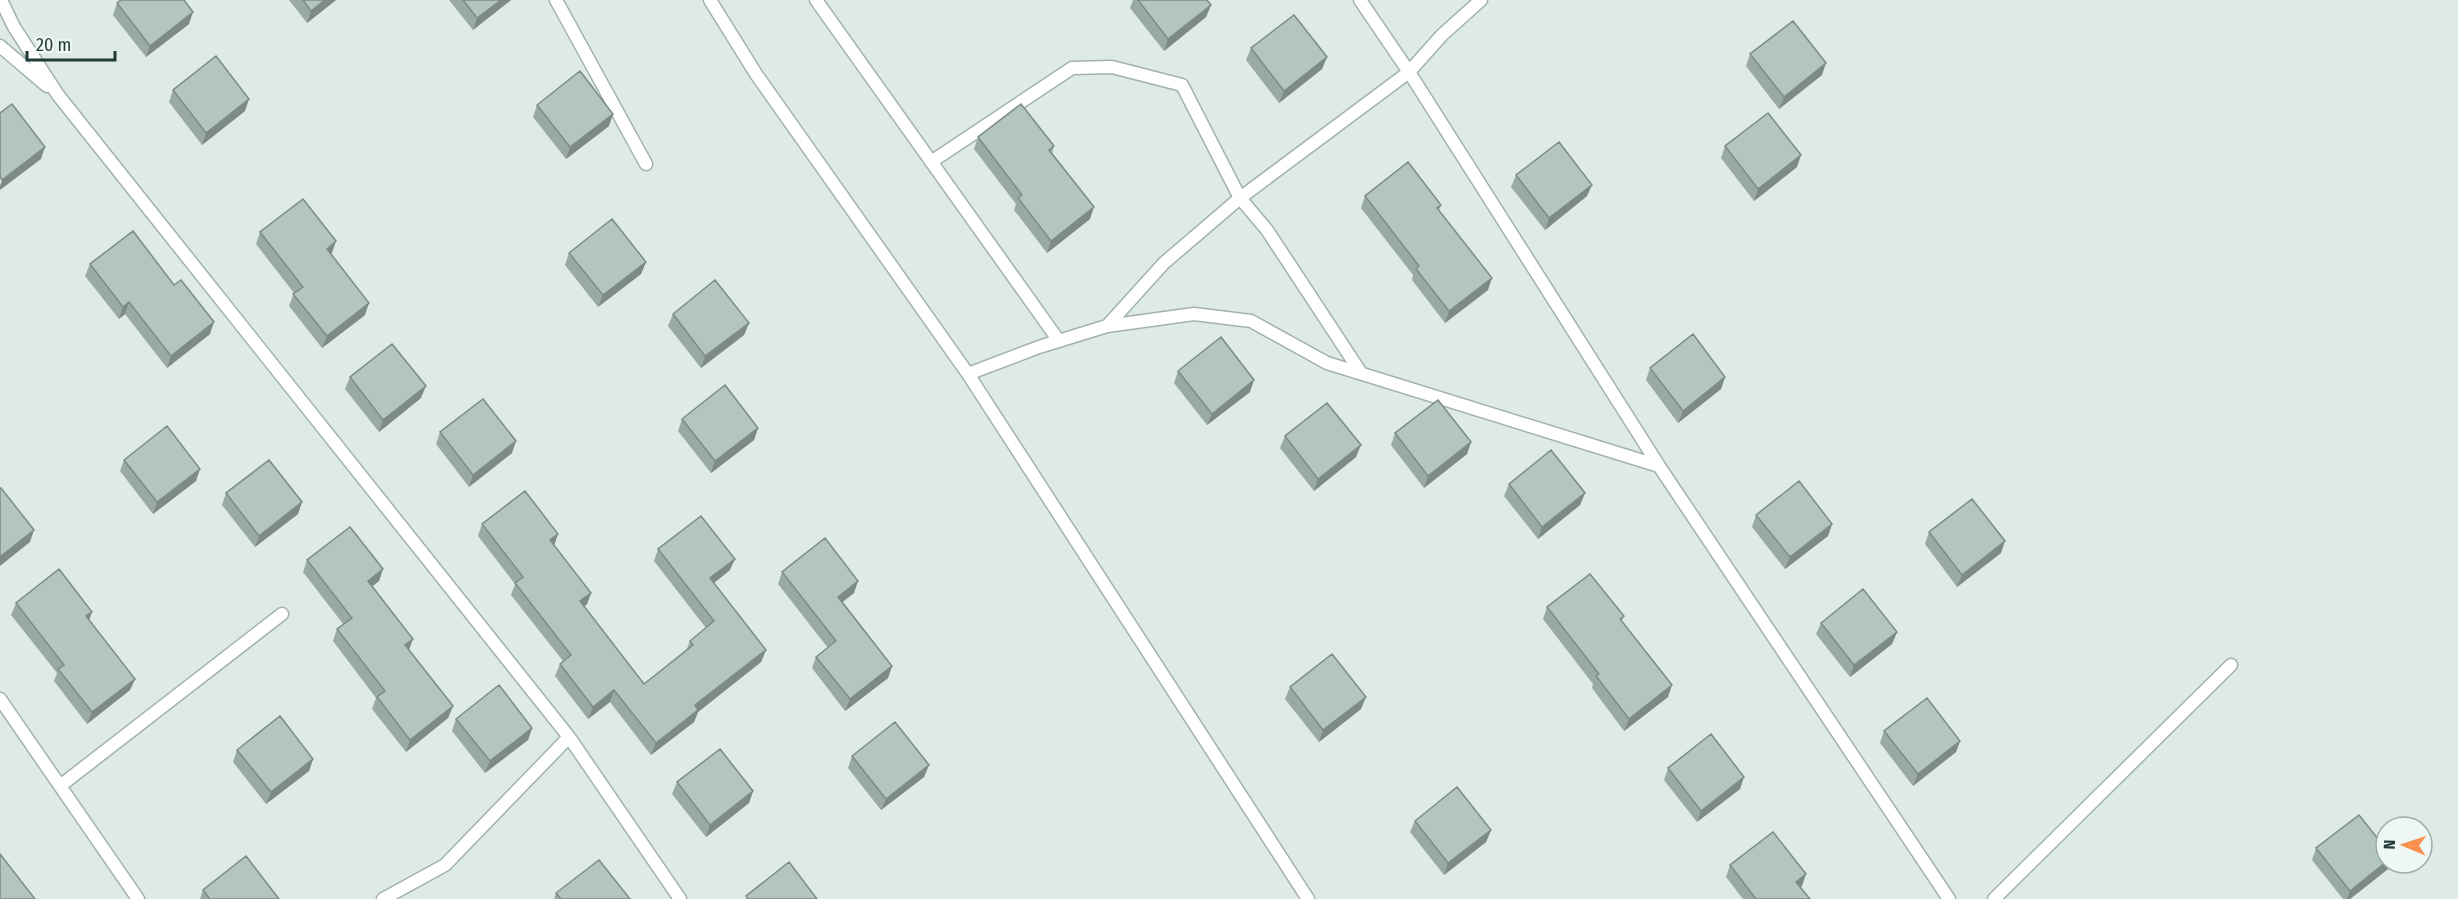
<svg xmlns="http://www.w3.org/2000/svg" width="2458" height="899" font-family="'Fira Sans Condensed',sans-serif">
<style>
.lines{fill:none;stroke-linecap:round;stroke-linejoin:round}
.service-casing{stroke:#a1b2ae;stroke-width:15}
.service{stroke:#fff;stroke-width:12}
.wall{fill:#9aa9a5}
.shaded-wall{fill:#7d8a86}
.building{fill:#b3c5c0;stroke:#7d8a86;stroke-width:1.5}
</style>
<rect width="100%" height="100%" fill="#deeae6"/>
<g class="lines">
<g class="service-casing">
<path id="service" d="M1,0L14,27L58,95L569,737L680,899
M556,0L646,164
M710,0L756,74L968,374L1308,899
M816,0L1059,341
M1360,0L1409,72L1659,466L1949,899
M0,46L47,86
M931,162L1072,68L1112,67L1182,85L1240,198L1267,230L1361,373
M1107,326L1164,263L1240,198L1409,72L1442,35L1481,0
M968,374L1039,347L1107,326L1194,314L1251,321L1327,363L1659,466
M0,699L138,899
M60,786L282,614
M383,899L445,865L569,737
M1994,899L2231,665"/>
</g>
<use href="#service" class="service"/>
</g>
<path class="wall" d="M289,0H336L307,23Z
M449,0H511L473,30Z
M1133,0H1207L1211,5L1206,17L1164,51L1130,8Z
M117,3L189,24L146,57L113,15Z
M1251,48L1327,57L1322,69L1279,103L1246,60Z
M1750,54L1822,75L1779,109L1746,66Z
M173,90L245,111L202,145L169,102Z
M537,105L609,126L566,159L533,117Z
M978,137L1054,146L1052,153L1090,219L1047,253L1014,210L1016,204L974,149Z
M1725,146L1797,167L1754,201L1721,158Z
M1516,175L1587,196L1545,230L1511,187Z
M1365,196L1441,205L1439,210L1488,290L1445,323L1412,280L1413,275L1361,208Z
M260,232L332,253L331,254L365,315L322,348L289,306L294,293L256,244Z
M569,253L646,262L641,274L598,307L565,265Z
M90,264L210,334L167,368L125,314L119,319L85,276Z
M673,314L749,323L744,335L701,368L668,326Z
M1650,368L1725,377L1721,389L1678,423L1646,380Z
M1178,371L1250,392L1207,425L1174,383Z
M350,377L421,398L379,432L345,389Z
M682,419L758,428L754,440L711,473L678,431Z
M440,432L512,453L469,487L436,444Z
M1395,433L1471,442L1467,454L1424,488L1391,445Z
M1285,436L1356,457L1314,491L1280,448Z
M124,460L196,481L153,514L120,471Z
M1509,484L1585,493L1580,505L1538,539L1504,496Z
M226,493L302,502L298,514L255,547L222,505Z
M1756,515L1832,524L1828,536L1785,569L1752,527Z
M482,524L554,545L591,593L587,604L584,607L644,684L686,651L690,641L706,628L654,561L658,549L730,570L714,583L766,650L761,662L698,712L694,722L651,755L610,702L588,719L555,676L560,664L563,661L511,595L515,584L478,536Z
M1929,532L2001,553L1957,587L1925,544Z
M307,560L383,569L379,581L372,586L409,650L453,706L448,718L406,752L372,709L376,698L333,641L337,629L344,625L303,572Z
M782,572L854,593L843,602L892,666L888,678L845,711L812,668L816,657L828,648L778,584Z
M16,603L89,620L135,679L130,690L87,724L54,681L57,673L11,615Z
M1547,607L1624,616L1622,621L1668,697L1624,731L1592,688L1593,684L1543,619Z
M1821,623L1897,632L1892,644L1850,677L1816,634Z
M1290,687L1361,709L1319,742L1285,699Z
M456,719L532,728L528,740L485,773L452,731Z
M1884,731L1960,741L1956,752L1913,786L1880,743Z
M237,750L313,759L309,771L266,804L233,762Z
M852,756L929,765L924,777L881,810L848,768Z
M1668,768L1740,789L1697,822L1664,780Z
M677,782L753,791L749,803L706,837L672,794Z
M1415,821L1491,830L1486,842L1444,875L1410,832Z
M2316,848L2388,869L2350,899H2343L2312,860Z
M1730,865L1802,886L1800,887L1810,899H1743L1726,877Z
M203,890L279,899H200Z
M556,893L630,899H554Z"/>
<path class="shaded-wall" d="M325,0H336L307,23L311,11Z
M501,0H511L473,30L477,18Z
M1211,5L1206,17L1164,51L1168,39Z
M193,12L189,24L146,57L150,46Z
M1327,57L1322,69L1279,103L1284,91Z
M1826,63L1822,75L1779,109L1784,97Z
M249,99L245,111L202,145L206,133Z
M613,114L609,126L566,159L570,147Z
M45,147L41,159L0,190V186L2,180Z
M1801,155L1797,167L1754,201L1758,189Z
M1592,185L1587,196L1545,230L1549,218Z
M1094,207L1090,219L1047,253L1051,241Z
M336,241L332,253L323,260L327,249Z
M646,262L641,274L598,307L603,295Z
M1492,278L1488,290L1445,323L1449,311Z
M129,302L125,314L119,319L123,307Z
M369,303L365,315L322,348L327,336Z
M214,322L210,334L167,368L171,356Z
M749,323L744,335L701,368L705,356Z
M1725,377L1721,389L1678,423L1683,411Z
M1254,380L1250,392L1207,425L1212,414Z
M426,386L421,398L379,432L383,420Z
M758,428L754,440L711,473L715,461Z
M516,441L512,453L469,487L473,475Z
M1471,442L1467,454L1424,488L1428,476Z
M1361,445L1356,457L1314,491L1318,479Z
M200,469L196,481L153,514L157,502Z
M1585,493L1580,505L1538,539L1542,527Z
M302,502L298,514L255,547L259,536Z
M1832,524L1828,536L1785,569L1790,557Z
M34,530L30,542L0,566V557Z
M558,534L554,546L550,540Z
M2005,541L2001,553L1957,587L1962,575Z
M735,559L730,570L705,590L710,578Z
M383,569L379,581L364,593L368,581Z
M858,581L854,593L834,608L838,597Z
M591,593L587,604L576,613L580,601Z
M92,612L88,624L86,616Z
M1897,632L1892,644L1850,677L1854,665Z
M413,639L409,650L405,645Z
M766,650L761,662L698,712L694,722L651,755L656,743L695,705Z
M892,666L888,678L845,711L850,699Z
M135,679L130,690L87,724L92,712Z
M1672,685L1668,697L1624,731L1629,719Z
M614,690L610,702L588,719L593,707Z
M1366,697L1361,709L1319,742L1323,730Z
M453,706L448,718L406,752L410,740Z
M532,728L528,740L485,773L490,761Z
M1960,741L1956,752L1913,786L1918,774Z
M313,759L309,771L266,804L271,792Z
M929,765L924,777L881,810L886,799Z
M1744,777L1740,789L1697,822L1701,811Z
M753,791L749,803L706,837L710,825Z
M1491,830L1486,842L1444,875L1448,863Z
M2386,862L2390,863L2388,869L2350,899H2347L2350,891Z
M1806,874L1802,886L1792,894L1796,882Z"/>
<path class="building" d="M121,0H184L193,12L150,46L117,3Z
M303,0H325L311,11Z
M463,0H501L477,18Z
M1138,0H1207L1211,5L1168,39Z
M1294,15L1327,57L1284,91L1251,48Z
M1793,21L1826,63L1784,97L1750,54Z
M216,56L249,99L206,133L173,90Z
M580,71L613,114L570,147L537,105Z
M12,104L45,147L2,180L0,177V113Z
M1021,104L1054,146L1049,150L1094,207L1051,241L1018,198L1022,195L978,137Z
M1768,113L1801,155L1758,189L1725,146Z
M1559,142L1592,185L1549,218L1516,175Z
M1408,162L1441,205L1437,208L1492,278L1449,311L1416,269L1419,266L1365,196Z
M303,199L336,241L327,249L369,303L327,336L293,294L303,287L260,232Z
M612,219L646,262L603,295L569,253Z
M133,231L174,285L181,280L214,322L171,356L129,302L123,307L90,264Z
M715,280L749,323L705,356L673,314Z
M1693,334L1725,377L1683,411L1650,368Z
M1221,337L1254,380L1212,414L1178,371Z
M392,344L426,386L383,420L350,377Z
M725,385L758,428L715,461L682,419Z
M483,399L516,441L473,475L440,432Z
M1438,400L1471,442L1428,476L1395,433Z
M1327,403L1361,445L1318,479L1285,436Z
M167,426L200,469L157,502L124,460Z
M1551,450L1585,493L1542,527L1509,484Z
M269,460L302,502L259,536L226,493Z
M1799,481L1832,524L1790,557L1756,515Z
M0,488H1L34,530L0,557Z
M525,491L558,534L550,540L591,593L580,601L644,684L693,645L690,641L714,621L658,549L701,516L735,559L710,578L766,650L695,705L698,710L656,743L614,690L593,707L560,664L571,655L515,583L523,577L482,524Z
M1972,499L2005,541L1962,575L1929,532Z
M350,527L383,569L368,581L413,639L405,645L453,706L410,740L377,697L385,691L337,629L352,618L307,560Z
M825,538L858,581L838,597L892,666L850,699L816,657L836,641L782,572Z
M59,569L92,612L86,616L135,679L92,712L58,669L64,665L16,603Z
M1590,574L1624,616L1620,619L1672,685L1629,719L1596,676L1599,674L1547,607Z
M1863,589L1897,632L1854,665L1821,623Z
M1332,654L1366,697L1323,730L1290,687Z
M499,685L532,728L490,761L456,719Z
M1927,698L1960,741L1918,774L1884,731Z
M280,716L313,759L271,792L237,750Z
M895,722L929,765L886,799L852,756Z
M1711,734L1744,777L1701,811L1668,768Z
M720,749L753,791L710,825L677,782Z
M1457,787L1491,830L1448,863L1415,821Z
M2359,815L2386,849V862L2350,891L2316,848Z
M1773,832L1806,874L1796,882L1810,899H1756L1730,865Z
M0,854L35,899H0Z
M246,856L279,899H210L203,890Z
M599,860L630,899H561L556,893Z
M789,862L817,899H748L746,896Z"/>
<g transform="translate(2404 845) rotate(272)"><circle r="28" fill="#eef7f4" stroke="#9baba8" stroke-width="1.5"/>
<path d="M0-4.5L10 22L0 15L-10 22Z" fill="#f8924e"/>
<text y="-9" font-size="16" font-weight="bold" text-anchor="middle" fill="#1f3a37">N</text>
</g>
<path d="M27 51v9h88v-9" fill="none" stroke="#1f3a37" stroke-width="3"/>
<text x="36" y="51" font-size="18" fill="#1f3a37" stroke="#eef7f4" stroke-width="4.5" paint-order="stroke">20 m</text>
</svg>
